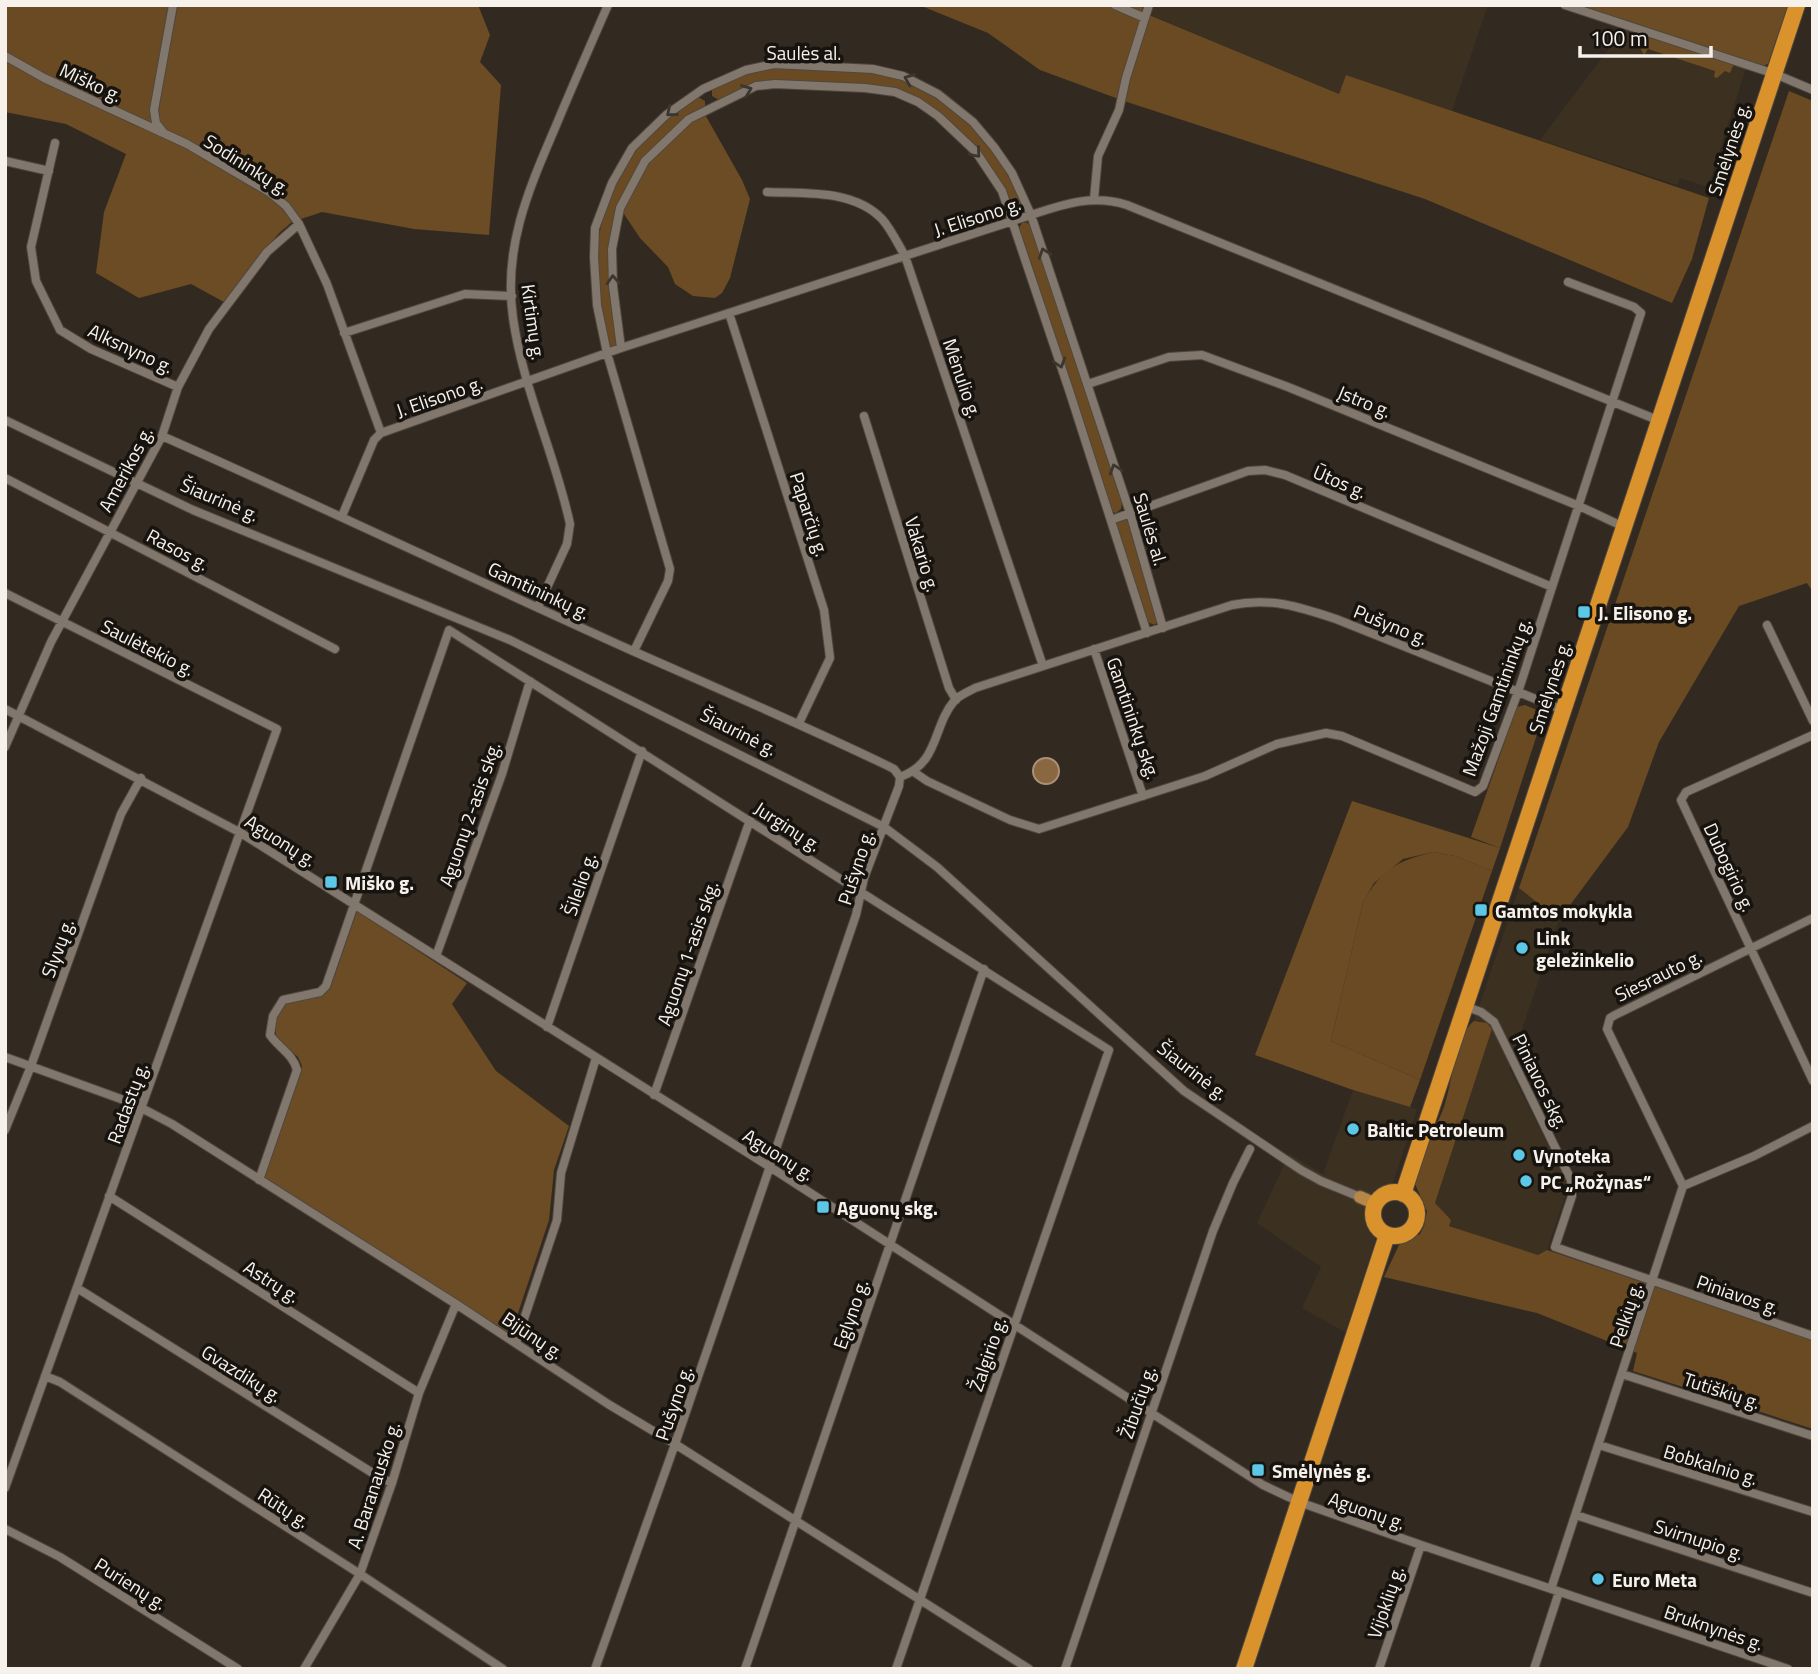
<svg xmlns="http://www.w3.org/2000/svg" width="1818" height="1674" font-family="'Titillium Web',sans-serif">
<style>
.built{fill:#3c3021}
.green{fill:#694a22}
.forest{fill:#6b4c25}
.water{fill:#896841;stroke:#aa9174;stroke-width:2}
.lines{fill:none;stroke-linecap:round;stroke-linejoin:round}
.street-casing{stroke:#4f4840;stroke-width:10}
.primary-casing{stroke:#4f4840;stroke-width:15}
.highway-casing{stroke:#4f4840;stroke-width:18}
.street{stroke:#81776d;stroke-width:8}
.primary{stroke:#b68747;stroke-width:12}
.highway{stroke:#da922d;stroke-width:16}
.oneway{stroke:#3c3630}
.poi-dot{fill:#5cc7e7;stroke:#17130f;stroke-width:2.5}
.labels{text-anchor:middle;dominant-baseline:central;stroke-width:7;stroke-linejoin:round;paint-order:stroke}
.street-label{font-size:19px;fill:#f7f1eb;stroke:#17130f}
.poi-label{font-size:19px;font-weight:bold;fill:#f7f1eb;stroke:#17130f;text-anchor:start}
</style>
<rect width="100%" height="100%" fill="#322a21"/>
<path class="built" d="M1143,5H1488L1452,111L1347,75L1339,94L1141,11Z
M1626,26L1747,65L1708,187L1680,178L1677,185L1540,140Z
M1519,888L1559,920L1509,1068L1566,1180L1567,1190L1547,1250L1538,1255L1449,1226L1435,1203L1492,1029L1480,1021H1474Z
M1353,1090L1417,1109L1391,1189L1373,1195L1367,1210L1375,1226V1241L1345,1332L1302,1308L1321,1267L1257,1223L1289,1154L1323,1174Z"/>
<path class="green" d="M5,5H178L157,112L135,126L5,59Z
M919,5H1143L1142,12L1339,94L1346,75L1709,198L1692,259L1672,303L1425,199L1124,101L1040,70L988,33Z
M774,67C816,69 862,68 903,79C919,83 931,93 944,103C985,135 1004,162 1024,209L1020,214L1013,211L1004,187L978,150L919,100L863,85L772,80L742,88L719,100L712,96V89L748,73Z
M1789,91L1813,101V592L1807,583L1739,606L1659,742L1628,827L1559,920L1519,888Z
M698,97L705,101V106L619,206L610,249L617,346L610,349C584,235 596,164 698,97Z
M1023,222L1031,224L1122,503L1121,509L1116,513L1112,512L1018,229Z
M1125,519L1128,521L1158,620L1155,625L1147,622L1115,527L1118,521Z
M1525,705L1544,713L1500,848L1471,837L1517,707Z
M1433,852L1455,856L1492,871L1420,1080L1331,1041L1363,902C1382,869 1397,861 1433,852Z
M1474,1021L1487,1023L1492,1029L1435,1203L1451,1220L1449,1226L1538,1255L1547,1250L1813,1340V1429L1633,1371L1637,1353L1537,1313L1384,1277L1399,1245L1420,1234L1424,1226L1427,1211L1415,1184C1419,1170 1423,1155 1428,1142C1434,1130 1439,1120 1444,1107C1451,1087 1457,1033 1474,1021Z"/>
<path class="forest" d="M178,5H478L490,35L480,62L501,85L489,235L414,229L322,212L292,222L279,233L224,302L191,284L139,298L96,273L104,212L126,154L66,124L5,112V59L135,126L157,112Z
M1565,5H1788L1768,64L1757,68L1735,61L1730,73L1725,71L1717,78L1714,77L1715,71L1648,49L1644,55L1640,48L1642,44L1637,42L1641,31Z
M703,111L742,180L750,199L730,278L722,293L715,298L693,296L675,284L668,267L640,238L620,208L645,161Z
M1352,801L1500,848L1492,871L1455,856L1433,852L1403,859L1374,883L1363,902L1331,1041L1420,1080L1410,1107L1353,1090L1255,1055Z
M357,911L467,983L452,1004L496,1071L569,1126L554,1170L549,1220L511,1334L263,1178L302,1066L298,1057L277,1039L274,1024L286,1002L321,994L330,989Z"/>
<path class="water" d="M1033 771a13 13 0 1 1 26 0a13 13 0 1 1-26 0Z"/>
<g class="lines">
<g class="street-casing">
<path id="street" d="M1115,5L1145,18
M1565,5L1775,74L1813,90
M5,56L44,78L187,144L269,192L286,206L299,224L327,284L381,433
M163,132L156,123L154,110L173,5
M55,143L31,247L36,281L60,330L91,349L178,387
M5,161L49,171
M767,192C805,194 853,189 882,219C891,229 898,244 905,256L1043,666
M1094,199L1098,156L1119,110L1126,78L1149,5
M729,313L824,610L830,658L799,723
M344,333L465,294L512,296
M621,348L613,286L612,249L620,208L645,161L689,119L756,86L775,84L865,88L895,92L918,102L938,116L976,152L1002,191L1069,390L1147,633
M1088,384L1169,357L1202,355L1288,387L1579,506L1624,527
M864,416L949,688L956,700
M5,420L193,510L510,640L884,827L937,867L1184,1091L1301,1170L1321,1181L1360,1197
M162,436C321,506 477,581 635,652C719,689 803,725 886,765L894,769L900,777
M5,478L335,649
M342,516L374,440L381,433L621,348L1031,215C1064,204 1093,194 1127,205L1660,421
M1111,520L1248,471L1265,470L1285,475L1552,587
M5,593L277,729L5,1488
M538,607L567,544L570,524C555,454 523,389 513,318C503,248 528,191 555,128C572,87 590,46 608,5
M1767,625L1813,721
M1094,649L1143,796
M634,651L668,581L670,569L607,353L597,305L594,257L595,228L612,183L632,148L666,115L703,89L746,70L774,64L873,69L903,76L938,94L973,122L994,147L1012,173L1031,215L1130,513L1163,628
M5,709L241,833L770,1167L1263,1485L1299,1502L1421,1545L1788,1669
M1813,735L1686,792L1681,800L1813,1081
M5,747L51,642L162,436L178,387L209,329L267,252L299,224
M914,772L927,781L1010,820L1039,829L1205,776L1277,744L1326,733L1342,736L1475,792L1483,786L1518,692L1641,313L1634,307L1568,282
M900,777C940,763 932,726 955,700C960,695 968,692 975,688L1232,605C1270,597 1300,607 1336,619L1563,710
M436,956L502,774L530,681
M1464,1006L1481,1012L1494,1022L1571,1180L1572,1196L1555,1247L1813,1336
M547,1027L642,751
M5,1057L132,1103L172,1124L456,1304L608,1404L675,1444L1029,1669
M654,1095L750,820
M5,1130L31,1066L121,814L141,778
M259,1180L297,1070C293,1054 279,1048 270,1035L273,1016L283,1000L320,992L326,986L449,630L1109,1050L896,1669
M1683,1186L1607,1029L1610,1018L1615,1015L1813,918
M109,1196L419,1393
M77,1288L379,1477L392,1483
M516,1343L557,1220L561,1173L596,1058
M1622,1374L1813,1436
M45,1376L60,1382L360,1574L503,1669
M1599,1445L1813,1512
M1576,1515L1813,1593
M5,1529L60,1557L238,1669
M1551,1589L1683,1186L1754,1156L1813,1126
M304,1669L360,1574L392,1483L419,1393L456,1304
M595,1669L675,1444L856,915L864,878L899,786L900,777
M745,1669L984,969
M1065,1669L1213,1231L1233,1183L1250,1149
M1379,1669L1421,1545
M1534,1669L1559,1592"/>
</g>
<g class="primary-casing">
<path id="primary" d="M1360,1197L1376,1204"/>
</g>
<g class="highway-casing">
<path id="highway" d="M1373 1214a22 22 0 1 1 44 0a22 22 0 1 1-44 0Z
M1403,1194L1797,5
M1244,1669L1387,1235"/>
</g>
<use href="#street" class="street"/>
<use href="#primary" class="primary"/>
<use href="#highway" class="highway"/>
</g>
<defs><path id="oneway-chevron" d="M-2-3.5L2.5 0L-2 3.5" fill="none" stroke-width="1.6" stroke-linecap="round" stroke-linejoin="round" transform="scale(1.75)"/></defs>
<g class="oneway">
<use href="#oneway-chevron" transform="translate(909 79) rotate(-158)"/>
<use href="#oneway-chevron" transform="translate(747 90) rotate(-21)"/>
<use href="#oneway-chevron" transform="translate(671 112) rotate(141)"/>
<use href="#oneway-chevron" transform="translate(976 153) rotate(50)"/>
<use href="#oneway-chevron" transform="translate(1044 253) rotate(-109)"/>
<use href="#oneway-chevron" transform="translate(613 280) rotate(-93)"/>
<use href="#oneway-chevron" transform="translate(1060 363) rotate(72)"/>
<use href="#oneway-chevron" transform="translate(1115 469) rotate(-108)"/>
</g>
<g class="poi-dot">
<rect x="1577" y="605" width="14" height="14" rx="3.5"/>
<rect x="324" y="875" width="14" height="14" rx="3.5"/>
<rect x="1474" y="903" width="14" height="14" rx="3.5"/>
<circle cx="1522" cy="948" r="7"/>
<circle cx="1353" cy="1129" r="7"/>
<circle cx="1519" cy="1155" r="7"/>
<circle cx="1526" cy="1181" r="7"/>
<rect x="816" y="1200" width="14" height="14" rx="3.5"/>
<rect x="1251" y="1463" width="14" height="14" rx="3.5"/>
<circle cx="1598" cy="1579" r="7"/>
</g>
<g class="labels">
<g class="street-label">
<text x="804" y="52">Saulės al.</text>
<text transform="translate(91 82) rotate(25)">Miško g.</text>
<text transform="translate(1728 149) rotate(-72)">Smėlynės g.</text>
<text transform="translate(247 164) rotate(32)">Sodininkų g.</text>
<text transform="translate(977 216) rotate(-18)">J. Elisono g.</text>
<text transform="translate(534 322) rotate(82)">Kirtimų g.</text>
<text transform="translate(131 348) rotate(25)">Alksnyno g.</text>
<text transform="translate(963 378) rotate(71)">Mėnulio g.</text>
<text transform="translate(439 396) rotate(-19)">J. Elisono g.</text>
<text transform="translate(1365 401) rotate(22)">Įstro g.</text>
<text transform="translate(125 469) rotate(-62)">Amerikos g.</text>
<text transform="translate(1340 481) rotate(23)">Ūtos g.</text>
<text transform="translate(220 499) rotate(23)">Šiaurinė g.</text>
<text transform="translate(810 514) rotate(72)">Paparčių g.</text>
<text transform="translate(1151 529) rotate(73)">Saulės al.</text>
<text transform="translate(178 549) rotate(28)">Rasos g.</text>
<text transform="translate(923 554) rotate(73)">Vakario g.</text>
<text transform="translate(539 590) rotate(25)">Gamtininkų g.</text>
<text transform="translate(1391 624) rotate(22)">Pušyno g.</text>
<text transform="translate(148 647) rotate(27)">Saulėtekio g.</text>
<text transform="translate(1549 687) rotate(-72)">Smėlynės g.</text>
<text transform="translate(1496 697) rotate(-70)">Mažoji Gamtininkų g.</text>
<text transform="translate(1134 718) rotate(71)">Gamtininkų skg.</text>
<text transform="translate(739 731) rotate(27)">Šiaurinė g.</text>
<text transform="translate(469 814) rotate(-71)">Aguonų 2-asis skg.</text>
<text transform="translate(788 826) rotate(33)">Jurginų g.</text>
<text transform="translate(281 840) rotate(32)">Aguonų g.</text>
<text transform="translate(855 867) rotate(-72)">Pušyno g.</text>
<text transform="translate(1730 867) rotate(65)">Dubogirio g.</text>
<text transform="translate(579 884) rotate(-71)">Šilelio g.</text>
<text transform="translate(57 948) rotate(-70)">Slyvų g.</text>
<text transform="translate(687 953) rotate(-71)">Aguonų 1-asis skg.</text>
<text transform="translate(1658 975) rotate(-26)">Siesrauto g.</text>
<text transform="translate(1193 1070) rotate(38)">Šiaurinė g.</text>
<text transform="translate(1541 1081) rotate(64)">Piniavos skg.</text>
<text transform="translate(127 1103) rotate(-70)">Radastų g.</text>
<text transform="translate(779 1154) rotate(32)">Aguonų g.</text>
<text transform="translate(272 1281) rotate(32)">Astrų g.</text>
<text transform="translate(1738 1294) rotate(19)">Piniavos g.</text>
<text transform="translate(850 1314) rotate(-71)">Eglyno g.</text>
<text transform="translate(1625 1315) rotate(-72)">Pelkių g.</text>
<text transform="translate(533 1335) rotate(34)">Bijūnų g.</text>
<text transform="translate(987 1354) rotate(-71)">Žalgirio g.</text>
<text transform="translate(242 1373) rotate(32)">Gvazdikų g.</text>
<text transform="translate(1722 1390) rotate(18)">Tutiškių g.</text>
<text transform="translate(1137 1402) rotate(-71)">Žibučių g.</text>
<text transform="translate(673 1403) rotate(-71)">Pušyno g.</text>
<text transform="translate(1711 1464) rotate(17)">Bobkalnio g.</text>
<text transform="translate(373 1485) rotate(-72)">A. Baranausko g.</text>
<text transform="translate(284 1507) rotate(33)">Rūtų g.</text>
<text transform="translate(1367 1510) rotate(19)">Aguonų g.</text>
<text transform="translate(1699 1539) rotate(18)">Svirnupio g.</text>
<text transform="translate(131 1583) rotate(32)">Purienų g.</text>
<text transform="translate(1385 1602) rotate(-71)">Vijoklių g.</text>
<text transform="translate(1714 1627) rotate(19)">Bruknynės g.</text>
</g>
<g class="poi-label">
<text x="1598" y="612">J. Elisono g.</text>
<text x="345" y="882">Miško g.</text>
<text x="1495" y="910">Gamtos mokykla</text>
<text x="1536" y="937">Link<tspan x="1536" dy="22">geležinkelio</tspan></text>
<text x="1367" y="1129">Baltic Petroleum</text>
<text x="1533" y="1155">Vynoteka</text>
<text x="1540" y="1181">PC „Rožynas“</text>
<text x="837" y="1207">Aguonų skg.</text>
<text x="1272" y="1470">Smėlynės g.</text>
<text x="1612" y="1579">Euro Meta</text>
</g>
</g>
<rect width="1818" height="1674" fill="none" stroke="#f7f1eb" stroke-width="14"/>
<path d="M1580 46v10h131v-10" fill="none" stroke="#f7f1eb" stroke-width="3.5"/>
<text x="1590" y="46" font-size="21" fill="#f7f1eb" stroke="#17130f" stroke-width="5" paint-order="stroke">100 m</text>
</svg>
